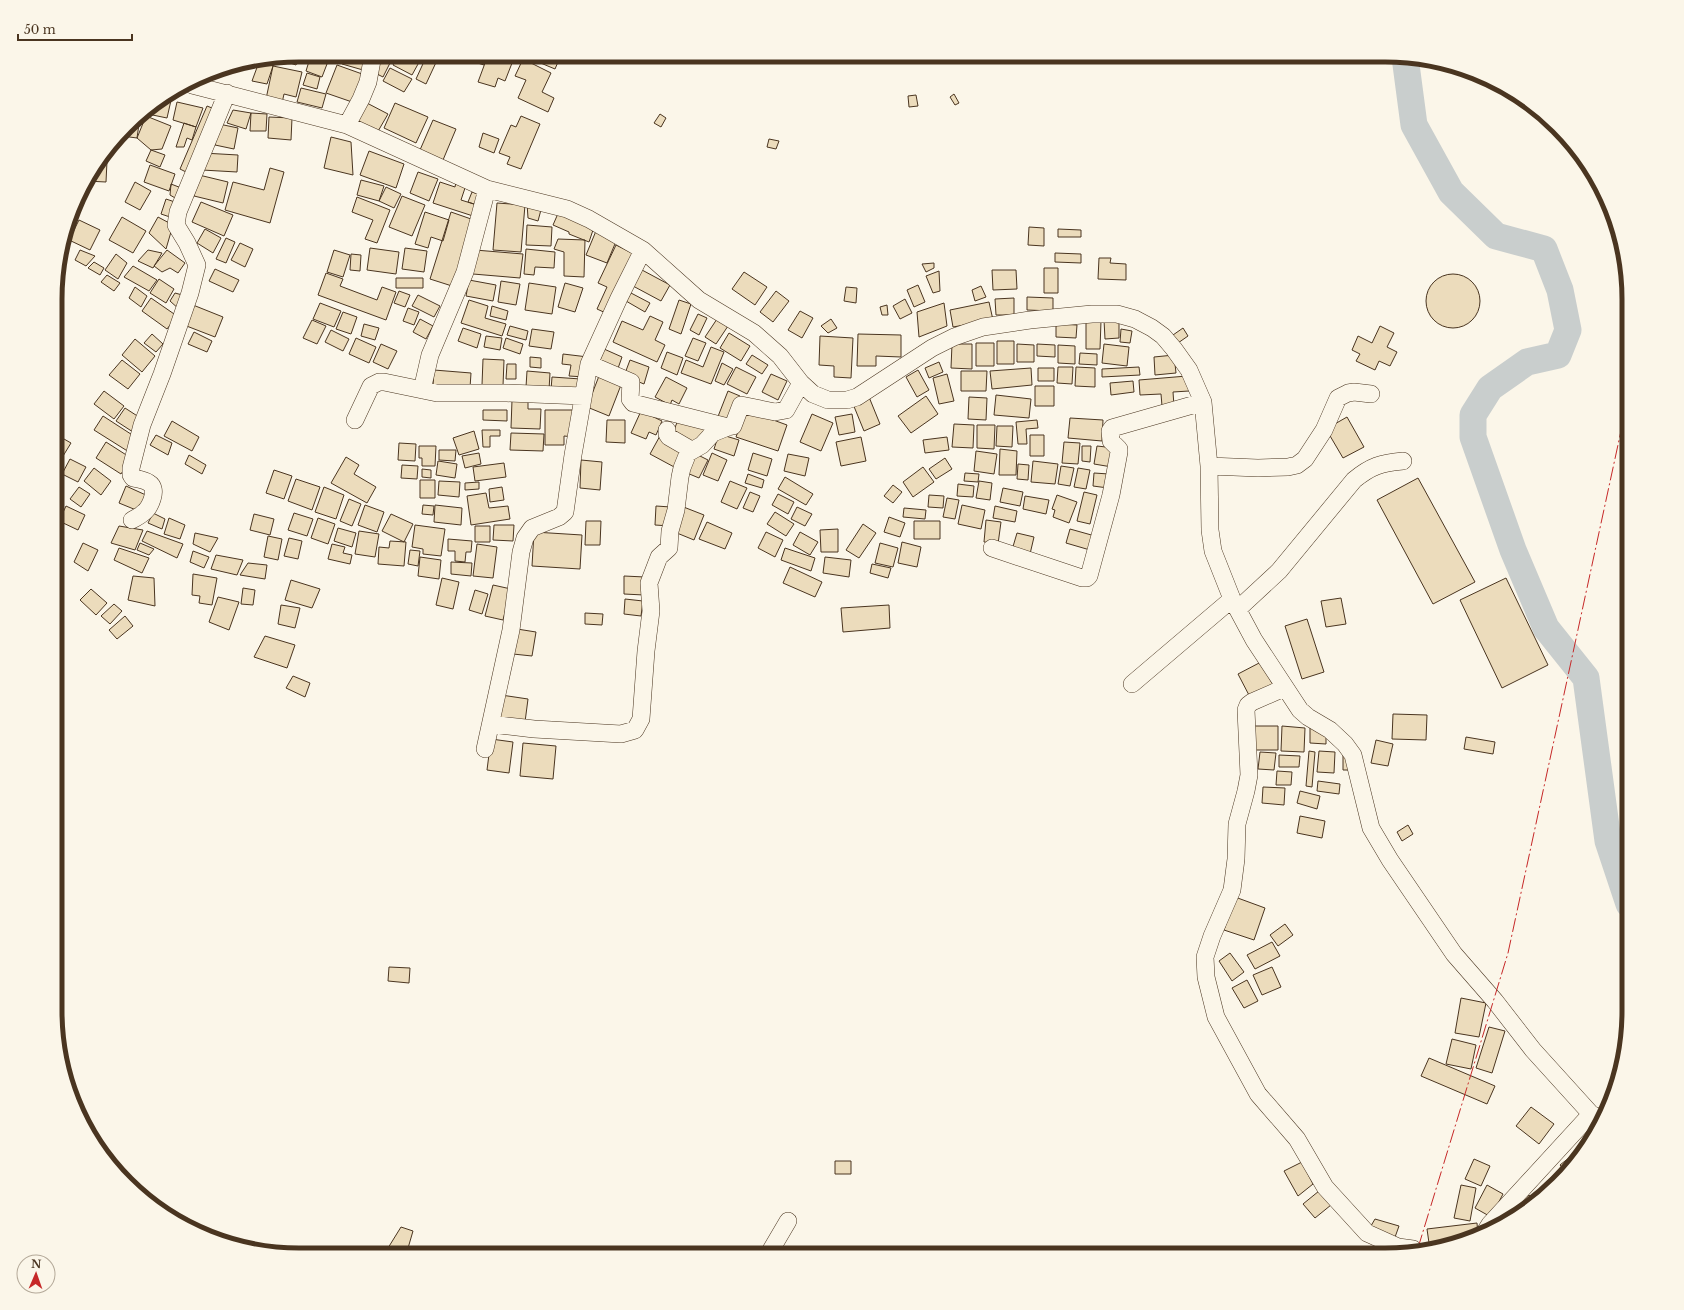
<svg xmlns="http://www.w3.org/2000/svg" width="1684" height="1310" font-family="'Libre Baskerville',serif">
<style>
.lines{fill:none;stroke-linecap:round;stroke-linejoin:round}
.river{stroke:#c9cecd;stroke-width:27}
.building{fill:#ecdcbc;stroke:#4a3520}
.minor-casing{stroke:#4a3520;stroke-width:18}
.minor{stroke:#fbf6e9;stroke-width:17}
.power{stroke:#c62828;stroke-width:1;stroke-dasharray:14 3 2 3;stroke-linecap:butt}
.rim{fill:none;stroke:#4a3520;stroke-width:5}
</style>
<rect width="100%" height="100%" fill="#fbf6e9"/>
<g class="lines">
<path class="river" d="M1405,57L1414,125L1451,192L1496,236L1544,249L1560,290L1568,330L1558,355L1527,362L1490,388L1473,415V437L1513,550L1546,628L1586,678L1608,841L1629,904"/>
</g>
<path class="building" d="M300,55L296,65L278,59L299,55Z
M307,55H330L328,61Z
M345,55L367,56L363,70L342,64Z
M377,55H384L392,59L383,77L371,71Z
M398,55H423L412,75L393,65Z
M427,55L439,56L426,84L416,79Z
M445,55H457L454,60Z
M469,55H487L484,65L468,60Z
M488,55H506L514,58L505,81L498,78L495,87L478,82Z
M533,55H561L555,69L531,59Z
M310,58L327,64L322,77L306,71Z
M523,59L551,73L542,92L554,98L548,112L518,98L526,80L515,76Z
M262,61L274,63L267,84L252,81L259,62Z
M337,65L365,75L355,103L326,93Z
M273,66L302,72L296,97L284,94L282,103L266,99Z
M390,68L412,79L404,92L383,81Z
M307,73L320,77L317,89L303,85Z
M301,88L326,94L322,108L297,102Z
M954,94L959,103L955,105L950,97Z
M916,95L918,106L909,107L908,96Z
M172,96L167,118L143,113Z
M177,102L203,108L196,127L173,120Z
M365,102L388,114L377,133L355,122Z
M395,103L428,117L416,143L384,128Z
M207,106L217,110L190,174L180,169Z
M233,110L251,113L246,129L227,123Z
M251,113L267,114L266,131H250Z
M660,114L666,118L661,127L654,123Z
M146,116L171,126L162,149L151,150L137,138Z
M521,116L540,124L521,169L507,164L510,157L499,153L511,125L516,127Z
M137,117H140L137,138L122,136Z
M269,117L292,118L291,140L268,138Z
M433,120L456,129L443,160L420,150Z
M184,123L196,127L192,140L187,138L184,147H176Z
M219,124L238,128L234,149L215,145Z
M483,133L499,139L494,153L479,147Z
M331,137L351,142L353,175L324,168Z
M769,139L779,141L776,149L767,147Z
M151,150L165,155L160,167L146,161Z
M369,151L404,164L396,188L360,175Z
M203,153L238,155L237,172L202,170Z
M101,161H107L106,182L86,181Z
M150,165L175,174L169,191L144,182Z
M270,168L284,172L270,223L225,210L233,182L264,190Z
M418,172L438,179L429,201L410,193Z
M199,175L228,182L223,203L194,196Z
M361,180L384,186L379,201L357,195Z
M135,182L151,191L140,210L125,202Z
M440,182L455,187L456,182L466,185L461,200L477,205L473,216L433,203Z
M171,184L184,189L182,202L170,195Z
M386,187L401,194L394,208L379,201Z
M472,192L483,196L480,206L468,202Z
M402,196L425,205L412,236L389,227Z
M357,197L390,210L377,243L365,239L373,220L352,212Z
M166,199L178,203L173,218L161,214Z
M201,202L233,215L224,236L192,222Z
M497,203L525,205L521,252L493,250Z
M527,203L542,206L538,221L528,218Z
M560,209L595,224L589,242L569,234V232L553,225Z
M425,212L449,220L443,241L431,237L428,248L415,244Z
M451,212L474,220L452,286L430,279Z
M122,217L146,231L133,253L109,240Z
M158,217L173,225L166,249L149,233Z
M79,220L100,230L90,250L69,240Z
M527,225L552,227L551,246L526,245Z
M1029,227L1044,228V246L1028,245Z
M205,229L221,238L213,253L197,243Z
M1058,229L1081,230V237H1058Z
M596,231L617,239L607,263L586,255Z
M226,238L235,242L226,263L216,259Z
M558,239L585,240L584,277L564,276V252L554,249Z
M240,243L253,249L245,267L231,260Z
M616,245L636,255L608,314L597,309L607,287L598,283Z
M370,248L399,252L396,274L367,270Z
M405,248L427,251L424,272L402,269Z
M526,249L555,252L554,268L535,267L534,275L524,274Z
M80,250L95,256L86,266L75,260Z
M148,250L162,253L153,268L138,261Z
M167,250L185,263L178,273L170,268L162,272L154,266Z
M334,250L350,255L343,277L327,272Z
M475,250L523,254L520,278L473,274Z
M1055,253L1081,254V263L1055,262Z
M116,254L127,263L118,279L105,270Z
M351,254L361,255L360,271L350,270Z
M1099,258H1111L1110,263L1126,264V280L1098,279Z
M94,262L104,268L100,275L88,268Z
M934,263V268L926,272L922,264Z
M133,266L157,280L149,291L124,277Z
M1044,268H1058V293H1044Z
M215,269L239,280L233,292L209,281Z
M642,270L670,285L661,301L633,286Z
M992,270H1016L1017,289L993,290Z
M939,271L940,291L933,293L926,276Z
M744,272L767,287L755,305L732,289Z
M326,273L343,279L340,286L377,300L382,287L396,292L386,320L318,295Z
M1426 301a27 27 0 1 1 54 0a27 27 0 1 1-54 0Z
M107,275L120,283L114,291L101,282Z
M396,278H423V288H396Z
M159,279L174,289L166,303L150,293Z
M469,280L496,285L493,301L466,296Z
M501,281L520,284L516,305L498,302Z
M529,283L556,287L552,314L525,310Z
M565,283L583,288L575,312L558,307Z
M918,285L925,302L914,307L907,290Z
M981,286L986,297L975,301L972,290Z
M135,287L147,296L141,307L129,298Z
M846,287L857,288L856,303L844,301Z
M399,291L410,295L405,307L394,303Z
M776,291L789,301L773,322L760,312Z
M175,293L186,296L180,310L170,301Z
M631,293L650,303L645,312L626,301Z
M418,295L440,306L434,317L412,306Z
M1027,297L1053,298V311L1027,310Z
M151,298L177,316L167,329L142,311Z
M1014,298V315H996L995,299Z
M905,299L912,313L900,319L893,306Z
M469,300L488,306L485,318L506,324L502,336L461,323Z
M679,300L691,304L681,334L669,329Z
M989,302L993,320L953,327L950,310Z
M320,303L341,311L334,327L313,319Z
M944,303L947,326L919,337L917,312Z
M193,305L223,317L215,337L184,325Z
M887,305L888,315H882L880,307Z
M492,306L508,311L506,320L490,316Z
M408,308L419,312L414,325L403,321Z
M800,311L813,318L802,338L788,330Z
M343,312L357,317L351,334L336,329Z
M698,314L707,318L699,335L690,330Z
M650,316L663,322L655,340L665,345L657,362L613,342L622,321L643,330Z
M420,319L433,326L426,339L413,332Z
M717,319L728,326L716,344L705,337Z
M831,319L837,328L828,333L821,326Z
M1119,319V338L1105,339L1104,320Z
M312,320L326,326L317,344L303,338Z
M1086,321H1101L1100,349H1086Z
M364,324L379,328L375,340L361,336Z
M1056,324L1077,325L1076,338L1056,337Z
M510,326L528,331L526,340L507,335Z
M1380,326L1394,333L1387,347L1397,352L1390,366L1379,361L1375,370L1356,361L1360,354L1352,350L1358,336L1372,343Z
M463,328L481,334L477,348L458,341Z
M1183,328L1188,336L1178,343L1173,335Z
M532,329L554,332L551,349L529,346Z
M1121,329L1132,331L1130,343L1120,342Z
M331,330L349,339L343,351L325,342Z
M194,332L212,341L207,352L188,344Z
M729,333L750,346L741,361L720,348Z
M152,334L163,344L156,352L144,343Z
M858,334L901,335V357L876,356V366H857Z
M486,336L502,338L500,350L484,347Z
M820,336L853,338L851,378L834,377V366L819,365Z
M356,338L376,347L369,363L349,354Z
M506,338L523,344L520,354L503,348Z
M693,338L706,343L698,361L685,356Z
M135,339L155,356L142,372L122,355Z
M997,341H1014V364H997Z
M976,343H994V366H976Z
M381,344L397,351L388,369L373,362Z
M952,344H972V369L951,368Z
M1017,344L1034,345V362H1017Z
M1037,344L1055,345V357L1037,356Z
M1104,344L1129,347L1127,366L1102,363Z
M1058,345L1075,346V364L1058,363Z
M711,347L724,352L711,384L681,373L686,360L703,367Z
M604,349L622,357L616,374L598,366Z
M667,352L683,358L677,375L661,368Z
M1080,353L1097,354V365L1079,364Z
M563,354L588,357L585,377L569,376L571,365L562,364Z
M752,355L768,365L762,374L746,364Z
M1174,355L1176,373L1155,375L1154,357Z
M530,357L541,358V368L530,367Z
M483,359L504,360L503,386L482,385Z
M122,360L140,374L128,389L109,375Z
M630,360L649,367L644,384L624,376Z
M939,362L943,372L929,378L925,368Z
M722,363L733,369L724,385L715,381Z
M507,364H516V379H506Z
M736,367L756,377L747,394L727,384Z
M1058,367H1073L1072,384L1057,383Z
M1076,367L1095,368V387L1075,386Z
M1139,367L1140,375L1102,377V369Z
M1031,368L1032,385L992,389L990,371Z
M1038,368H1054V381H1038Z
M434,370L471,373L470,388L433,386Z
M918,370L929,390L917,397L906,377Z
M527,371L550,373L549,390L526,387Z
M961,371H987L986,391H961Z
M771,374L787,381L778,400L762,392Z
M947,374L954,401L939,404L933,378Z
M599,376L621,385L609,416L587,407Z
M1187,376L1189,391L1173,392L1174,406H1162L1161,394L1140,395L1139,380Z
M552,377L581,379L580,392L551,390Z
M666,377L687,388L679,404L672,400L670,405L655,397Z
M1133,381L1134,392L1111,395L1110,383Z
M1035,386H1054V406H1035Z
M104,391L124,406L114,419L94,404Z
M728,391L740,396L730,423L717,419Z
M996,395L1031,399L1029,418L994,415Z
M926,396L938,414L911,433L898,416Z
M869,397L880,424L864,431L853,404Z
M969,397L987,398L986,420L968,419Z
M512,400L528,401V409H541L540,429L511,428Z
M125,408L142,419L133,432L116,421Z
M483,410H507V421L483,420Z
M545,410H575L574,437L564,436V445H545Z
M746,410L787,425L778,451L736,437Z
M641,411L662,421L656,435L649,432L646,439L631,433Z
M812,414L833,423L821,451L800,442Z
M852,414L855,432L839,435L835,417Z
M680,415L710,427L699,443L672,435Z
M103,416L137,438L129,452L94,430Z
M1347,417L1364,447L1343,458L1326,429Z
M1070,418L1103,420L1102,441L1068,438Z
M607,420H625V443L606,442Z
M1037,420L1038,428L1026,429L1027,444H1018L1016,422Z
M172,421L199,437L192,451L164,436Z
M954,424L974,425L973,448L952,447Z
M977,425H995L994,449L977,448Z
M997,426H1013L1012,447L996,446Z
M482,430H500V436H490V447H483Z
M474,431L479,449L459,455L453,438Z
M511,433L544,434L543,451L510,450Z
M661,434L687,448L676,468L650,454Z
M719,434L739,440L734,456L714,449Z
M57,435L71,443L60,461L57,459Z
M156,435L172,443L168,455L150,445Z
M1030,435H1044V456H1030Z
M861,437L866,461L841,466L836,442Z
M947,437L949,450L925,453L923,440Z
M106,442L131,458L121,474L96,458Z
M1064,442L1080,443L1078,464L1062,463Z
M399,443L416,444L415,461L398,460Z
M419,446H436L435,466H422V458H419Z
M1082,446H1091L1090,462L1082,461Z
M1097,446L1115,448L1112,467L1094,464Z
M1000,449L1017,451L1016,475H999Z
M439,450H456L455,461L439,460Z
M976,451L997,454L994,474L974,471Z
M479,453L481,464L465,468L462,456Z
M712,453L727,460L718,481L703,475Z
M753,453L772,459L767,476L748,470Z
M696,454L708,460L699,478L687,473Z
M788,454L809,458L805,476L784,471Z
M189,455L206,465L202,474L185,464Z
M346,457L359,465L354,474L376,487L367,503L331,483Z
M945,458L952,469L936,479L929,469Z
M70,459L86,467L78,482L62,474Z
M581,460L602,462L600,490L580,488Z
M438,461L457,464L455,478L436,475Z
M1033,461L1058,464L1055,484L1031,482Z
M57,463L61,465L57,476Z
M504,463L506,477L475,481L473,467Z
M1018,464L1029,465L1028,480L1017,479Z
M402,465L418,466L417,479L401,478Z
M1061,466L1074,468L1070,486L1058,484Z
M923,467L934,482L913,497L903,482Z
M94,468L111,481L101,495L84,481Z
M1078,468L1090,470L1086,489L1074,487Z
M422,469L431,470V478L422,477Z
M274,470L292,476L284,499L266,493Z
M965,473L979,474L978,482L964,481Z
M1094,473L1109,474L1108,488L1093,486Z
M748,474L764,480L762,488L745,483Z
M785,477L813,494L806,505L778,489Z
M1418,478L1475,582L1433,604L1377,500Z
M296,479L320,487L312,510L288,501Z
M420,480H435V498H420Z
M439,481L460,482L459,497L438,495Z
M730,481L747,488L737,509L721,502Z
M979,481L992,483L990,500L976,498Z
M479,482V489L465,490V483Z
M958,484L974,486L973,497L957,496Z
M893,485L902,492L893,503L884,496Z
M126,486L148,496L141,512L119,503Z
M79,487L90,494L81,507L70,499Z
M324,487L344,495L336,519L315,512Z
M502,487L504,500L490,502L489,489Z
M1003,488L1023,492L1020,506L1000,502Z
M750,492L760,496L753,512L743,508Z
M1084,492L1097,495L1090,524L1077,521Z
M486,493L489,508L508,506L510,519L471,525L467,496Z
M778,494L794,502L788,514L772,505Z
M929,495L944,496L943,508L928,507Z
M1057,495L1077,502L1069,523L1053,517L1055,510L1052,509Z
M1025,496L1049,500L1046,514L1023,509Z
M947,498L959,500L955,519L943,517Z
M349,499L361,504L352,526L340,521Z
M365,505L384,512L377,532L358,525Z
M423,505L434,506L433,515L422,514Z
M435,505L462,508L461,525L434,522Z
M962,505L985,510L981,529L958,524Z
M66,506L85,515L78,530L59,521Z
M656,506L671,507L670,526L655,525Z
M681,506L704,515L694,540L672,531Z
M995,506L1017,511L1015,522L993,518Z
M797,507L812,514L805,526L791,519Z
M904,508L926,510L925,519L903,517Z
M775,512L794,524L786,536L767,524Z
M153,513L165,519L162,529L148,523Z
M294,513L313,519L307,536L288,530Z
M254,514L274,519L270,535L250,530Z
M391,514L413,524L404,542L382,531Z
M889,517L905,523L900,537L884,532Z
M169,518L185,525L180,539L164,534Z
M318,518L335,524L328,544L311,538Z
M986,520L1001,522L998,544L984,542Z
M586,521H601L600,545H585Z
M914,521H940V539H914Z
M707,522L732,533L725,549L699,539Z
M863,524L876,533L859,558L846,550Z
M415,525L445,529L441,556L423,554V549L412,547Z
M494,525H514L513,541L493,540Z
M119,526L143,530L135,550L111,543Z
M475,526H490V542H475Z
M338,528L356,533L352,547L334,541Z
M838,529V552H821L820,530Z
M1070,529L1095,536L1090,550L1066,543Z
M147,531L183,544L177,558L142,541Z
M359,531L379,534L375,557L355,554Z
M534,532L582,535L580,569L532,566Z
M766,532L783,540L775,557L758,548Z
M800,532L818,542L810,555L793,545Z
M195,533L218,538L210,552L193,544Z
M1017,533L1034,537L1030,554L1012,550Z
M268,536L282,539L278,560L264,557Z
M289,538L302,541L298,559L284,556Z
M448,539L472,541L471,552H466L465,562L455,561V551H448Z
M390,541L406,542L404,566L378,564L379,547L389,548Z
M902,542L921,547L917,567L898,563Z
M83,543L98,550L88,571L74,562Z
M140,543L154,549L149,555L137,550Z
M880,543L898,548L893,567L875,563Z
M332,544L345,547L343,553L352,555L350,564L328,559Z
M477,544L497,547L493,578L473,576Z
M119,548L149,558L142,573L114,560Z
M785,548L815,558L811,571L781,560Z
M410,550L420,551L418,566L408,564Z
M193,551L209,557L204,568L190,562Z
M216,555L243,560L237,575L211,569Z
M420,557L441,560L439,579L418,576Z
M825,557L851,560L849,577L823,573Z
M451,562L472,563L471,576L451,574Z
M248,563L267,565L265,579L240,575Z
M872,564L891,568L888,578L870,573Z
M790,567L822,582L815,597L783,583Z
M193,574L217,578L212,605L199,603L200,596L192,595Z
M133,576L154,578L155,606L128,600Z
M624,576L645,577L644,595L624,594Z
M442,578L459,582L453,609L436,605Z
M1506,578L1548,665L1502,688L1460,600Z
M291,580L320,589L312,608L285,600Z
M493,585L511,589L503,620L485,616Z
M243,588L255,590L253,605L241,604Z
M91,589L107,603L96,615L80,600Z
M475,590L488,594L482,614L469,610Z
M218,597L239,602L229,630L209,622Z
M1341,598L1346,624L1326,627L1321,601Z
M625,599L643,601L641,616L624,614Z
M114,604L122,611L110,624L101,616Z
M281,605L300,608L295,628L278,624Z
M889,605L890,628L843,632L841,608Z
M585,613L603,614L602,625L585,624Z
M125,616L133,626L117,639L109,630Z
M1307,619L1324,672L1302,679L1285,626Z
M517,629L536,632L532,656L513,654Z
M265,636L295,645L287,668L254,657Z
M1261,662L1274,687L1251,699L1238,674Z
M293,676L310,683L305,697L286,688Z
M501,695L528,699L525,722L498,719Z
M1393,714L1427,715L1426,740L1392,739Z
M1252,726H1278V750H1252Z
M1282,726L1305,728L1304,752L1281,751Z
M1310,728L1326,729V744L1310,743Z
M1466,737L1495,742L1493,754L1464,749Z
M491,739L513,742L509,773L487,770Z
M1376,740L1393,744L1388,766L1371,763Z
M523,743L556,746L553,779L520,776Z
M1309,751L1315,752L1312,787L1306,786Z
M1319,751L1335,752L1334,773L1317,772Z
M1260,752L1276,753L1274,770L1258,769Z
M1279,755L1300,756L1299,767H1279Z
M1343,755H1350V770H1343Z
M1277,771L1292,772L1291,785H1276Z
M1318,781L1340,784L1339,794L1317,791Z
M1263,787L1285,788L1284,805L1262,803Z
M1300,791L1320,796L1317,809L1297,803Z
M1300,816L1325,821L1322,838L1297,833Z
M1408,825L1413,834L1402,841L1397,832Z
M1235,897L1265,908L1254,940L1224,930Z
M1285,924L1293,935L1278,946L1270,935Z
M1272,942L1280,956L1255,969L1247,955Z
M1230,953L1244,972L1232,981L1219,961Z
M389,967L410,968L409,983L388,981Z
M1272,967L1281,987L1262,995L1253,975Z
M1247,980L1258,1001L1244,1008L1232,988Z
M1461,998L1486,1003L1479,1037L1455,1033Z
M1489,1027L1505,1031L1492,1073L1476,1068Z
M1452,1039L1476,1045L1471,1069L1446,1064Z
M1429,1058L1495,1086L1487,1104L1421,1076Z
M1531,1107L1554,1124L1539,1144L1516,1126Z
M1597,1120L1600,1122L1588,1140L1584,1137Z
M1575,1153L1578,1156L1567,1173L1560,1165Z
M1474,1159L1490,1166L1481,1186L1465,1179Z
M835,1161H851V1174H835Z
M1302,1162L1313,1184L1298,1196L1284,1171Z
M1557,1172L1562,1178L1542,1197L1537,1191Z
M1461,1185L1476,1188L1470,1221L1454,1218Z
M1487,1185L1503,1194L1491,1217L1475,1208Z
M1319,1191L1331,1205L1315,1218L1303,1204Z
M1529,1195L1535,1203L1511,1217L1506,1210Z
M1375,1219L1399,1226L1394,1240L1368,1231Z
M1477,1223L1478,1236L1429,1243L1427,1229Z
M401,1227L413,1231L406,1255H400L388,1248Z
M365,1248L378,1252L377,1255H362Z"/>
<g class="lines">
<g class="minor-casing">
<path id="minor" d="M192,85L347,125L487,189L567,209L589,219L643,250L699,300L754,333L780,356L801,383L813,394L828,400H847L857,397L932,348L954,337L983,327L1030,320L1092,314H1117L1135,319L1152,328L1163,336L1174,349L1189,370L1203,402L1209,466L1210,530L1213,551L1232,599L1254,640L1300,710L1308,717L1330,730L1345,744L1353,755L1371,828L1390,860L1454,954L1495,1001L1533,1050L1591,1114L1602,1119
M347,125L361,99L368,82L373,55
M589,364L631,382L630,399L633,403L728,427L733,426L741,405L775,412L786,410L801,383
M422,390L430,355L465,272L487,189
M355,420L371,386L379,382H384L437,393H507L583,396
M688,453L702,445L713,433L728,427
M1209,466L1258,468L1288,467L1297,465L1305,459L1324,430L1338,398L1348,393L1354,392L1371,394
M132,520C136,518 140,516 143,513C150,508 159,489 149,483C145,480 138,479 133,478L131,475V468L142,425L162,374L190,293L197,265L187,243L176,225L178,212L227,93
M992,548L1082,578H1087L1089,576L1111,495L1119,452V449L1111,441L1110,431L1112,428L1203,402
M1238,609L1279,571L1354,480C1371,466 1381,463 1403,461
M1132,684L1232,599
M1284,688L1252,702L1248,705L1246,710L1249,775L1246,791L1237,824L1236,859L1232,890L1212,936L1205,957L1206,977L1216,1017L1258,1094L1297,1139L1325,1187L1367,1233L1398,1247L1413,1249
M491,724L534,729L621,734L635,730L641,719L646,651L651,611L649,583L659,557L669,548L670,531L676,510L680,477L682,468L688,453V448L669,437L667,434V430
M485,749L511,630L521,552L525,538L532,528L559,517L565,512L573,455L589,364L619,298L643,250
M1485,1232L1490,1224L1591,1114
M768,1255L788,1221"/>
</g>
<use href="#minor" class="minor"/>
<path class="power" d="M1418,1248L1508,953L1629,394"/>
</g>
<path d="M0 0H1684V1310H0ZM299 62H1385A237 237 0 0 1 1622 299V1011A237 237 0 0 1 1385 1248H299A237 237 0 0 1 62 1011V299A237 237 0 0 1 299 62Z" fill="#fbf6e9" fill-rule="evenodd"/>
<path class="rim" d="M299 62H1385A237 237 0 0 1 1622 299V1011A237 237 0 0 1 1385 1248H299A237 237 0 0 1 62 1011V299A237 237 0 0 1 299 62Z"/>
<g transform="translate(36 1274) rotate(2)"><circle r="19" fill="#fbf6e9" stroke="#b4a999"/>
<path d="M0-3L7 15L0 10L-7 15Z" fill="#c62828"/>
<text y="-6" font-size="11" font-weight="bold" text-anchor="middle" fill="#4a3520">N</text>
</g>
<path d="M18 34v6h114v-6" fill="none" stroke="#4a3520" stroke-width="2"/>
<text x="24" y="34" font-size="12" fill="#4a3520" stroke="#fbf6e9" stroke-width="3" paint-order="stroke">50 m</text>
</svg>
